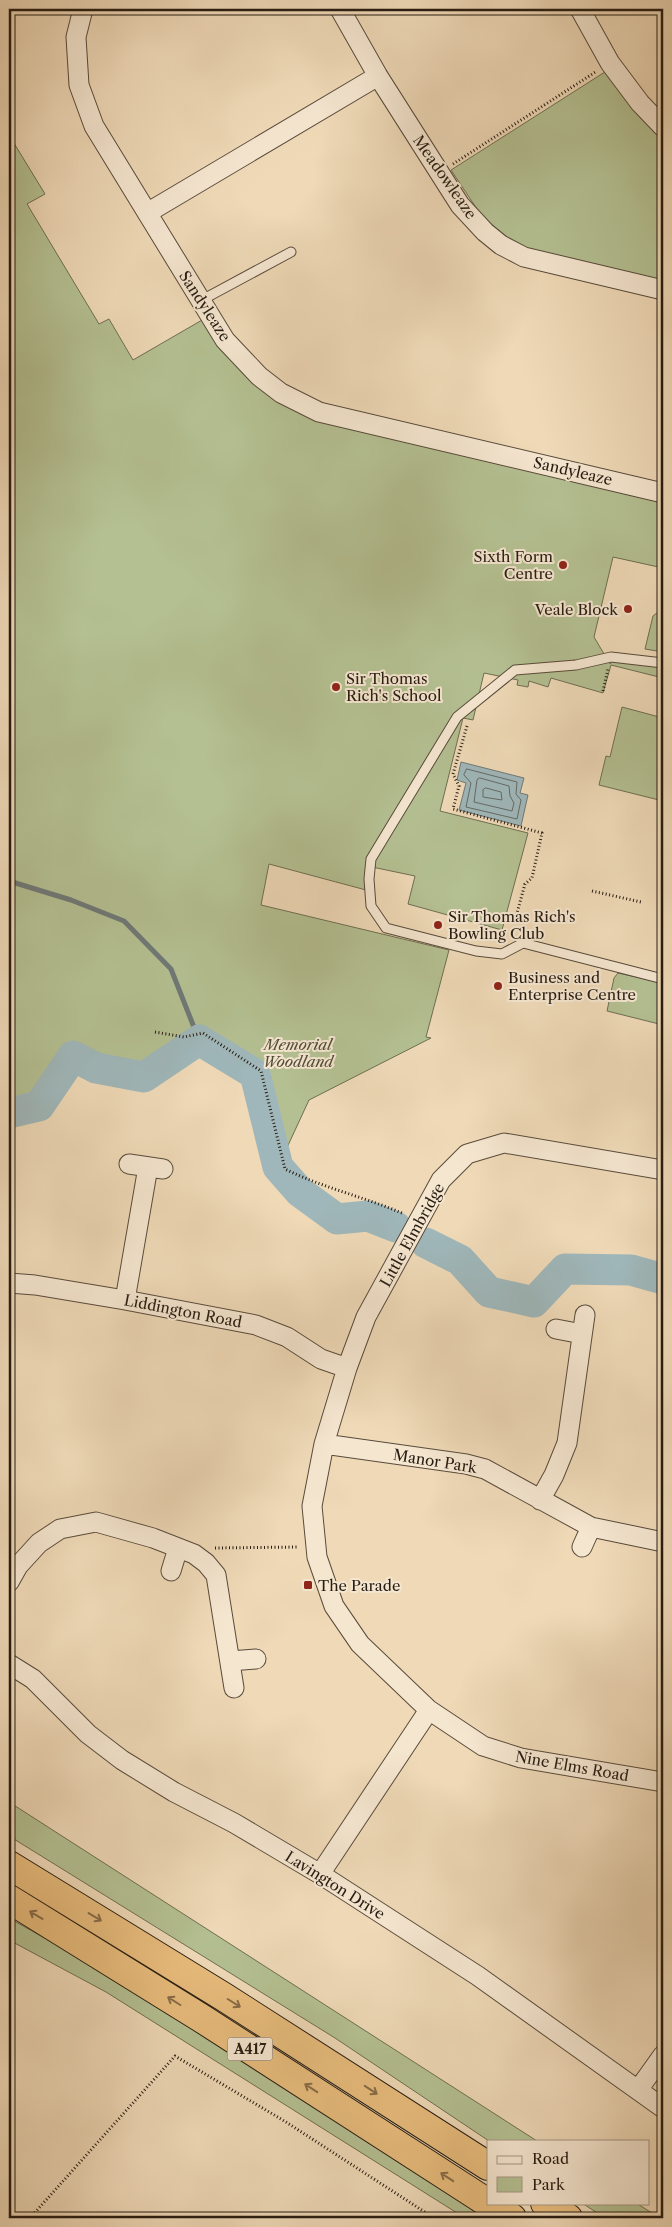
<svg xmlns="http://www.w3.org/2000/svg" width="672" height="2227" font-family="'Libre Caslon Text',serif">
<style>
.green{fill:#b4c092;stroke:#6e6e52}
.water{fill:#9fb7ba;stroke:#6f7977}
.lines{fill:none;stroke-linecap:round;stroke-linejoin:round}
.shore{stroke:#636a66;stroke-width:1}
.stream{stroke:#6f7977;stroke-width:5}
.river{stroke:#9fb7ba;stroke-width:31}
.service-casing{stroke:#594b3b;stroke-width:11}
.minor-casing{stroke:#594b3b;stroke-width:21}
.trunk-casing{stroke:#271c12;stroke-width:30}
.path{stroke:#271c12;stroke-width:3;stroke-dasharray:1 2.5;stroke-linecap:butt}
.service{stroke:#f5e6d0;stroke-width:9}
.minor{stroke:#f5e6d0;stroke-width:19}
.trunk{stroke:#e8bc7c;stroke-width:28}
.oneway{stroke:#886c47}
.poi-dot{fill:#8f2418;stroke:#f5e6d0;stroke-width:2}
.labels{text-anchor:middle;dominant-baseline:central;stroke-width:4;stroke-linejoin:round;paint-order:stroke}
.shield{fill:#f5e6d0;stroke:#65594b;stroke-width:1}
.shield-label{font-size:14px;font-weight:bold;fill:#271c12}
.street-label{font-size:15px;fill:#271c12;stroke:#f5e6d0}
.poi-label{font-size:15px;fill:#271c12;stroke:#f5e6d0;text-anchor:start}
.park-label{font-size:15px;font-style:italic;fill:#514d38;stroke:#f5e6d0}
</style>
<rect width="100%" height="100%" fill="#efd9b7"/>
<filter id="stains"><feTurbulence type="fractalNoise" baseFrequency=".004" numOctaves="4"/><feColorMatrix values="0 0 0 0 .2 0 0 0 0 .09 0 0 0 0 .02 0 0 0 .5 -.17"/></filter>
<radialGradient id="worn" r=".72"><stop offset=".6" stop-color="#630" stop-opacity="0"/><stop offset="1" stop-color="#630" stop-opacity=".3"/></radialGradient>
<path class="green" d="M608,70L663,137V283L528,249L505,236L481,215L451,170Z
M9,135L45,194L27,204L99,324L109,319L133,360L209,316L281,393L663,493V568L613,557L594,637L610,664L616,657L663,663V678L611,665L603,693L551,678L548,687L529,681L528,687L517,685L518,680L484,673L473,720L463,718L440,811L528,833L502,930L408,904L415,876L372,867L366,890L269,864L261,905L449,950L426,1037L431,1038L309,1100L278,1167L254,1074L199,1040L144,1077L96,1068L73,1056L39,1106L9,1113Z
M663,608V652L645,649L653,616Z
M622,707L663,718V801L599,785L606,756L610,757Z
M618,973L663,983V1002L660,1013L663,1014V1025L607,1011L614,978Z
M9,1802L537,2141H489L335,2038L9,1836Z
M9,1918L114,1977L491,2218H465L106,1992L9,1940Z
M582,2203H636L660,2218H605Z"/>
<path class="water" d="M461,762L524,778L520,793L528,795L521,826L459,810L466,783L457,780Z"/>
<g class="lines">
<path class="shore" d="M467,769L517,782L516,794L521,800L517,819L466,807L471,783L464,775Z
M480,778L509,786L510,796L514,803L512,811L474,802L477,780Z
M486,788L501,792L502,800L483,797V790Z"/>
<path class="stream" d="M9,881L71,900L124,921L171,969L199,1040"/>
<path class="river" d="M9,1113L39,1106L73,1056L96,1068L144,1077L199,1040L255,1074L278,1167L300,1192L337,1219L368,1216L396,1227
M426,1243L460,1260L489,1292L534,1302L565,1269L631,1270L663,1279"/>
<g class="service-casing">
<path id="service" d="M200,301L291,252
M663,663L611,657L576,665L515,670L457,717L371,859L369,879L371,906L386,928L476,951L502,954L523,943L663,979"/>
</g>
<g class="minor-casing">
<path id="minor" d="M83,9L76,37L79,85L94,126L225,340L259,376L281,393L319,412L663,493
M340,9L378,76L439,172L460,205L485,232L501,245L524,257L663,290
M580,9L610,63L640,103L663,127
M147,213L378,76
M129,1164L163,1169
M663,1170L504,1143L467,1154L441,1180L366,1317L347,1368L324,1444L312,1506L317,1557L334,1606L360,1644L429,1710L483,1746L521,1758L663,1782
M9,1283L35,1285L125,1300L256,1325L287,1337L321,1359L347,1368
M125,1300L148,1167
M556,1329L582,1334
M324,1444L466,1464L485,1469L591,1527L663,1542
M540,1500L554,1475L567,1443L585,1315
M582,1547L591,1527
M171,1571L178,1548
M9,1582L18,1566L39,1543L60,1529L96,1522L153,1538L194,1554L206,1563L216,1575L234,1688
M230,1661L256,1659
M9,1664L33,1679L88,1734L122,1760L174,1792L234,1823L320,1874L478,1976L663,2108
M320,1874L429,1710
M638,2090L663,2055"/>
</g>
<g class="trunk-casing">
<path id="trunk" d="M9,1865L224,1997L488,2166
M9,1899L201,2018L488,2203
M489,2203L512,2218
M545,2203L568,2218"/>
</g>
<path class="path" d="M453,164L597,71
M603,691L608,669
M467,726L453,774L459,786L453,809L542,833L532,878L525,884L515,920
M592,891L641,902
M155,1032L184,1037L203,1033L261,1071L285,1169C323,1188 365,1197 404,1214
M215,1548L299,1547
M30,2218L175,2056L286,2122L434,2218"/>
<use href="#service" class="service"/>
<use href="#minor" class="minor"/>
<use href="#trunk" class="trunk"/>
</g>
<defs><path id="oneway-shaft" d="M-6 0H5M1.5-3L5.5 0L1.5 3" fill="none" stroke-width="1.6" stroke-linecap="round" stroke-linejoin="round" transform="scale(1.25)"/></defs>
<g class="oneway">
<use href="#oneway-shaft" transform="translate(36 1915) rotate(-149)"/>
<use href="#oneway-shaft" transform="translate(95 1917) rotate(31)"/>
<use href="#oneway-shaft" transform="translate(174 2001) rotate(-148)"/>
<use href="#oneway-shaft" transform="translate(234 2003) rotate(32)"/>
<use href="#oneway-shaft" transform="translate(311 2088) rotate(-147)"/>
<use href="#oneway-shaft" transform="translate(371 2090) rotate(33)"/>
<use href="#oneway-shaft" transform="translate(447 2177) rotate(-147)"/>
</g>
<g class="poi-dot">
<circle cx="563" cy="565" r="5"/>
<circle cx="628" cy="609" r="5"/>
<circle cx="336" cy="687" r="5"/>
<circle cx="438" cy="925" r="5"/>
<circle cx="498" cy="986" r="5"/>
<rect x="303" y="1580" width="10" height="10" rx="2.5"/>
</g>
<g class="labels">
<rect class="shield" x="227.5" y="2037.5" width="45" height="23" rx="4"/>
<g class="shield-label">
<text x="250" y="2049">A417</text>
</g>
<g class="street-label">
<text transform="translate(445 177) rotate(55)">Meadowleaze</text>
<text transform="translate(205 306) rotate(57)">Sandyleaze</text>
<text transform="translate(573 471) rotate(13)">Sandyleaze</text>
<text transform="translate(412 1235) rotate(-61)">Little Elmbridge</text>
<text transform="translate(183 1311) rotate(11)">Liddington Road</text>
<text transform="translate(435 1461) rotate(9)">Manor Park</text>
<text transform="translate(572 1766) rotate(10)">Nine Elms Road</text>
<text transform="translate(335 1885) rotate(32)">Lavington Drive</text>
</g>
<g class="poi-label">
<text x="553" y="556" text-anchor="end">Sixth Form<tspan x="553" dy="17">Centre</tspan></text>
<text x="618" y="609" text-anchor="end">Veale Block</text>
<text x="346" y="678">Sir Thomas<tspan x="346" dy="17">Rich's School</tspan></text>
<text x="448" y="916">Sir Thomas Rich's<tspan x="448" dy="17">Bowling Club</tspan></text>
<text x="508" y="977">Business and<tspan x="508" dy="17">Enterprise Centre</tspan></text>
<text x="318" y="1585">The Parade</text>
</g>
<g class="park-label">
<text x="298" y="1044">Memorial<tspan x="298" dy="17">Woodland</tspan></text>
</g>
</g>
<rect width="672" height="2227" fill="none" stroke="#efd9b7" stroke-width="30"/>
<rect x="10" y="10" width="652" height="2207" fill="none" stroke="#271c12" stroke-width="2.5"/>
<rect x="15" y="15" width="642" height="2197" fill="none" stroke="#271c12"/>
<rect x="487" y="2140" width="162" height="65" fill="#f5e6d0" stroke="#a39584"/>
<rect x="497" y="2156" width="25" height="8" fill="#f5e6d0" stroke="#a39584"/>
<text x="532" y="2164" font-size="15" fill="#271c12">Road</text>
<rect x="497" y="2177" width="25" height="15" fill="#b4c092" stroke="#a39584"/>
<text x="532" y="2190" font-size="15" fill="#271c12">Park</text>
<rect width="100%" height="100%" filter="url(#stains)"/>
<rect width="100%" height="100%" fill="url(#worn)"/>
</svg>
